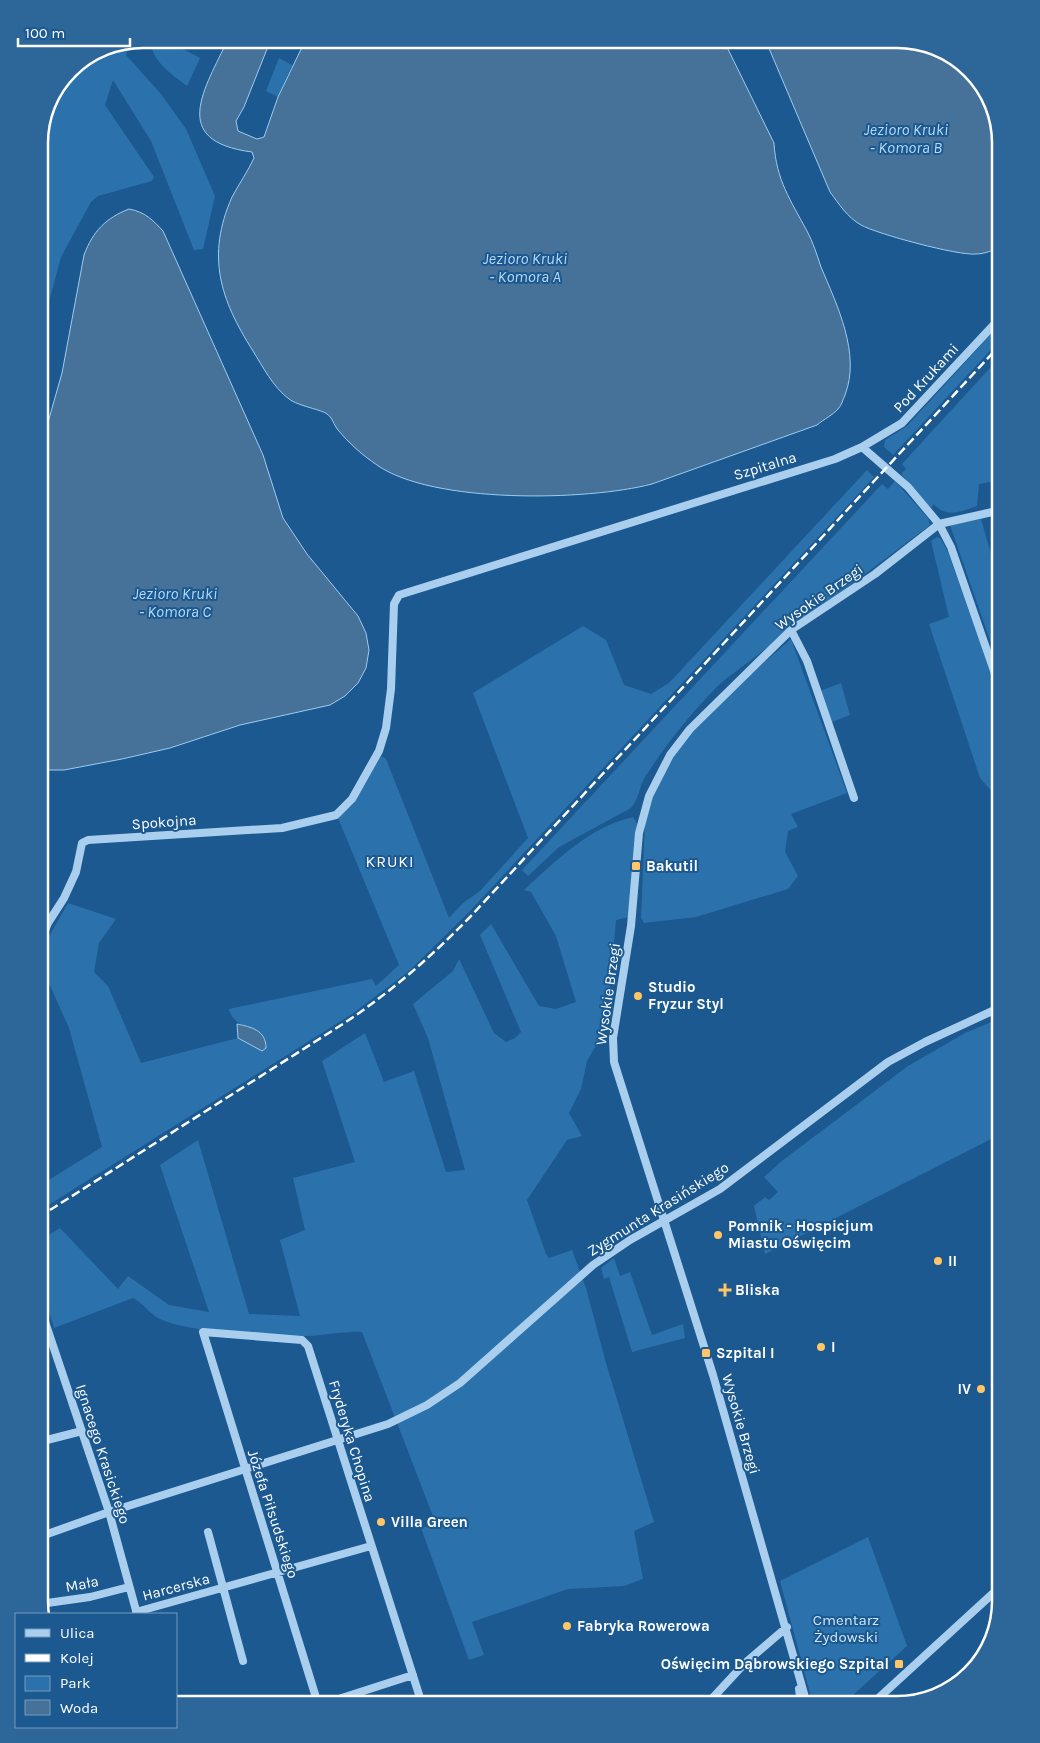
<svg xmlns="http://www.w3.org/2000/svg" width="1040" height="1743" font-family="Karla,sans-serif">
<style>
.green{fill:#2b72ac}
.water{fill:#467299;stroke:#9dccf0}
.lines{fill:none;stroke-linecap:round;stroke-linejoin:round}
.minor{stroke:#aacfee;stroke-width:8}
.rail{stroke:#fff;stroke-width:2.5;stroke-dasharray:9 4;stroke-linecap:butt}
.poi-dot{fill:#ffc567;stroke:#1b5990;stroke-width:2}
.labels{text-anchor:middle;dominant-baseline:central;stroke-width:4;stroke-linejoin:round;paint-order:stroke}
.street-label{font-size:15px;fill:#fff;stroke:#1b5990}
.poi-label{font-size:15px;font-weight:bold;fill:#fff;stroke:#1b5990;text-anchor:start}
.park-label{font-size:15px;fill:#d0e7fa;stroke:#1b5990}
.water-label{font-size:16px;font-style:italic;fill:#b6d9f5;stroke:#1b5990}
.neighbourhood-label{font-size:16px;letter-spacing:1px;fill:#fff;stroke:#1b5990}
.rim{fill:none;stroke:#fff;stroke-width:2.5}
</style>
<rect width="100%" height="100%" fill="#1b5990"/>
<path class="green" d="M151,39H164L200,58L187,86C172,74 150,61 151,39Z
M132,41L126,55L161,94L186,129L215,196L203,249L194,250L151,141L113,80L105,105L154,177L152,181L98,196L91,202L61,257L39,339V136L47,102L69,69L103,47Z
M279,58L292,65L278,97L266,91Z
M1001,323V339L893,455L884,447L885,440L907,426Z
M1001,356V464L997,481L979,484L977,506C962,511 946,519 934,504L931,508L901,474L906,469L902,464Z
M867,470L874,477L468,913L409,971L352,1014L39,1211V1186L102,1147L69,1028L44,972L47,940L68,903L116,919L99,943L94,972L108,986L141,1063L238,1038L262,1051L266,1047C266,1022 235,1034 229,1009L372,979L376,986L399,965L338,818L354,803L381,756L386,759L449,918L463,903L480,891L528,838L473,693L583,626L606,640L624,685L651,694L669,683Z
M895,481L928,518L930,525L722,682C693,710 667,743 645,777C639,787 639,799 631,808L559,847L528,876L522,870L882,484L888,489Z
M981,519L1001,589V672L950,525Z
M937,537L941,539L948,552L1001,702V802L980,778L929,624L949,617L931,541Z
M791,639L847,793L791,814L798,827L788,831L785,852L798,876L788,889L696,917L644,923L641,918L646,798L653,779L682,735Z
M841,683L850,715L832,722L820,691Z
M633,817L637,824L629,917L616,920L608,1009L601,1037L587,1061L581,1089L569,1113L582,1136L567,1140L527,1200L546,1254L549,1258L572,1250L586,1288L606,1363L654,1522L634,1531L643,1579L624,1586L568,1589L472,1622L484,1655L469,1660L421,1528L436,1524L362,1332C343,1331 324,1336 305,1336C269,1336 191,1333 160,1319C151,1315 143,1303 133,1298L54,1328L39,1277V1241L60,1228L118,1289L128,1276L169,1305L209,1312L160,1165L198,1140L249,1314L300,1316L280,1240L305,1230L293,1178L355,1162L322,1061L365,1033L384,1082L414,1071L446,1172L465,1170L428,1038L413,1004L453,971L459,959L494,1033L506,1042L515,1038L521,1032L480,935L491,924L539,1006L556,1009L576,1002L556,936L531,892L524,890C556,861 589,827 633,817Z
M1001,1018V1134L765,1254L754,1206L765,1197L769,1200L778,1192L764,1177L783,1160L908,1066L965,1033Z
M614,1258L620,1276L630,1272L652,1335L683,1324L685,1338L632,1352L609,1277L604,1279L601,1268Z
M868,1537L907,1646L843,1704H813L780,1581Z"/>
<path class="water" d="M228,39H254L267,49L244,107L236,121L238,131L257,139L264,137L278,97L306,39H723L774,143C776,180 791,201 807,231C813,242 817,255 821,267C837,305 861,354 845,395C843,399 842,405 838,409C833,415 824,419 817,425L652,484C587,501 432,504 377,465C362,455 349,443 338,430C334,425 332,417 327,414C323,410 298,406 289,399C273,387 263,367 253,351C220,299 206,256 232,197C239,184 248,171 254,158L252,152C168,141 205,89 228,39Z
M765,39H905L956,56L991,97L1001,142V246C994,250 985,254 976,254C959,256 877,234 861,225C847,217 839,204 830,192Z
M129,209C145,212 153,220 163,231L263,455L283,518L307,554L358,616L366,633L369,650L366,668L358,683L345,696L330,705L240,725L170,748L122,759L64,770H39V454L62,373L84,255C93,231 106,218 129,209Z
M237,1024C251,1027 266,1030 266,1048L262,1051L238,1038Z"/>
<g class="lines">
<path class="minor" d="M862,447L908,487L939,524L951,547L1001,691
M791,630L807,661L854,798
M39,964L42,938L48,923L64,898L76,872L82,843L88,840L282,828L336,815L352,799L379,751L386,728L391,689L394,604L399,595L835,459L862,447L902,423L1001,317
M39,1304L109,1512L137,1614
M39,1442L82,1431
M208,1532L243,1661
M39,1537L109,1512L388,1424L427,1405L460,1383L593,1265L630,1240L720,1189L888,1062L925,1042L1001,1007
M40,1604L90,1597L129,1587
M136,1612L371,1546
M799,1689L801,1704
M318,1704L203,1332L302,1340L308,1346L422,1704
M323,1704L413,1675
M707,1704L745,1663L787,1627
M807,1704L713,1375L614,1062L613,1038L631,926L639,833L649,796L670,755L690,729L791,630L875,574L939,524L1001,510
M872,1704L1001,1586"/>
<path class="rail" d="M39,1217L346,1022C392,991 432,956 471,916L1001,344"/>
</g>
<g class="poi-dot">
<rect x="631" y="861" width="10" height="10" rx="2.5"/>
<circle cx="638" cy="996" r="5"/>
<circle cx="718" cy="1235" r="5"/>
<circle cx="938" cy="1261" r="5"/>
<path d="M722.5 1282.5h5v5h5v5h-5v5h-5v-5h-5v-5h5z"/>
<circle cx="821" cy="1347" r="5"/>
<rect x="701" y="1348" width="10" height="10" rx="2.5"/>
<circle cx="981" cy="1389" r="5"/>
<circle cx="381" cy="1522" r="5"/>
<circle cx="567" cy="1626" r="5"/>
<rect x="894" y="1659" width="10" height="10" rx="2.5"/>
</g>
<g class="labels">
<g class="street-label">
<text transform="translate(926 378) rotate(-47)">Pod Krukami</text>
<text transform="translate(765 466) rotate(-17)">Szpitalna</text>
<text transform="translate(819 597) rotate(-35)">Wysokie Brzegi</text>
<text transform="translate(164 822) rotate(-4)">Spokojna</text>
<text transform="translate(608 994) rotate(-82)">Wysokie Brzegi</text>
<text transform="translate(658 1209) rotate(-32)">Zygmunta Krasińskiego</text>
<text transform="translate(741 1424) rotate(74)">Wysokie Brzegi</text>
<text transform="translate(352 1441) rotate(73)">Fryderyka Chopina</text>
<text transform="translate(103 1454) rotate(72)">Ignacego Krasickiego</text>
<text transform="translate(273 1514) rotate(72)">Józefa Piłsudskiego</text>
<text transform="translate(82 1584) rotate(-11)">Mała</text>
<text transform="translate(176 1587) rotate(-15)">Harcerska</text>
</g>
<g class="poi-label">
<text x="646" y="866">Bakutil</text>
<text x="648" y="987">Studio<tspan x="648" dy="17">Fryzur Styl</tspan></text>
<text x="728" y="1226">Pomnik - Hospicjum<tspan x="728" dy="17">Miastu Oświęcim</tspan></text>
<text x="948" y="1261">II</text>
<text x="735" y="1290">Bliska</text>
<text x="831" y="1347">I</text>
<text x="716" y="1353">Szpital I</text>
<text x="971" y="1389" text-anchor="end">IV</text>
<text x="391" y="1522">Villa Green</text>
<text x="577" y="1626">Fabryka Rowerowa</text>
<text x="889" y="1664" text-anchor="end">Oświęcim Dąbrowskiego Szpital</text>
</g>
<g class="park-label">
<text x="846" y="1620">Cmentarz<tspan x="846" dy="17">Żydowski</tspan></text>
</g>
<g class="water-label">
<text x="906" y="129">Jezioro Kruki<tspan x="906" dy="18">- Komora B</tspan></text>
<text x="525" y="258">Jezioro Kruki<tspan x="525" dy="18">- Komora A</tspan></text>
<text x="175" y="593">Jezioro Kruki<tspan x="175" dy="18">- Komora C</tspan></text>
</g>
<g class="neighbourhood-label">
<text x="390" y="861">KRUKI</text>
</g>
</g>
<path d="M0 0H1040V1743H0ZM143 48H897A95 95 0 0 1 992 143V1601A95 95 0 0 1 897 1696H143A95 95 0 0 1 48 1601V143A95 95 0 0 1 143 48Z" fill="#2d6699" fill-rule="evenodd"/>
<path class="rim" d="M143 48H897A95 95 0 0 1 992 143V1601A95 95 0 0 1 897 1696H143A95 95 0 0 1 48 1601V143A95 95 0 0 1 143 48Z"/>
<rect x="15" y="1613" width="162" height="115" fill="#1b5990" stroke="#769bbc"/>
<rect x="25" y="1629" width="25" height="8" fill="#aacfee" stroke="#769bbc"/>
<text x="60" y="1638" font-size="15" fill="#ffffff">Ulica</text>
<rect x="25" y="1654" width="25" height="8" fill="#ffffff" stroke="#769bbc"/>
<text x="60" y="1663" font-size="15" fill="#ffffff">Kolej</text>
<rect x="25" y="1676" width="25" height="15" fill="#2b72ac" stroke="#769bbc"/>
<text x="60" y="1688" font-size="15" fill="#ffffff">Park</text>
<rect x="25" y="1700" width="25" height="15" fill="#467299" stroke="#769bbc"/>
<text x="60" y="1713" font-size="15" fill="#ffffff">Woda</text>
<path d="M18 38v8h112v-8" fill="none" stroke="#ffffff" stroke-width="2.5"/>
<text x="25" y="38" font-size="15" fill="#ffffff" stroke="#1b5990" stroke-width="4" paint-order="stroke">100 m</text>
</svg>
